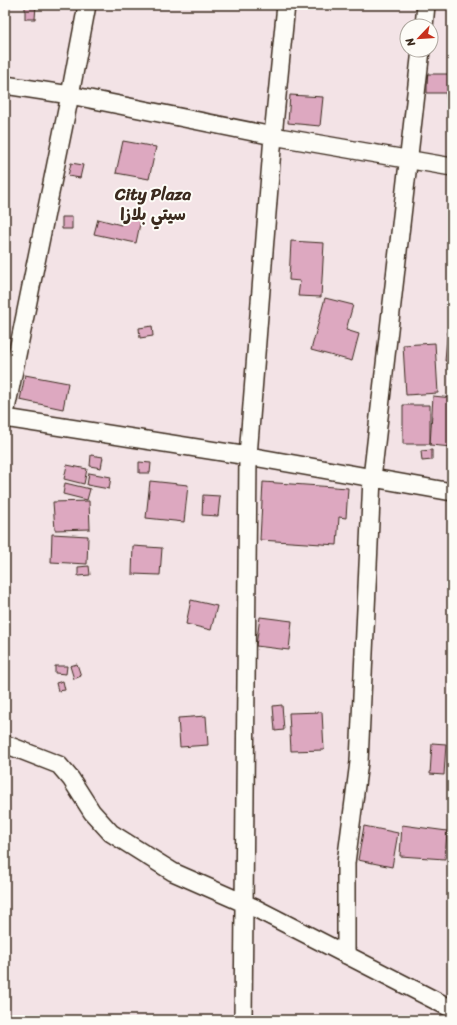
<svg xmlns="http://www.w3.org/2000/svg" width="457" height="1025" font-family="Sriracha,'Playpen Sans Arabic',sans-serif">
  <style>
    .building { fill: #dda8c0; stroke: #3b2a1e }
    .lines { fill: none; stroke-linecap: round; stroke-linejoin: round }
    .minor-casing { stroke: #3b2a1e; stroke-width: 20 }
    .minor { stroke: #fdfcf7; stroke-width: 17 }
    .labels { text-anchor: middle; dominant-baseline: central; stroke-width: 4; stroke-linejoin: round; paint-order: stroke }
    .district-label { font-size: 17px; font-weight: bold; fill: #3b2a1e; stroke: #fdfcf7 }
  </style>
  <rect width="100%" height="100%" fill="#f3e3e6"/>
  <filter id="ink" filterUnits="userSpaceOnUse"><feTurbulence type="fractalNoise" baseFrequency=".025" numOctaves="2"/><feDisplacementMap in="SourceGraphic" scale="8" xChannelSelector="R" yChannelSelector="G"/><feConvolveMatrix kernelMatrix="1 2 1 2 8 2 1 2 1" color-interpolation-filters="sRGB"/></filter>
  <g filter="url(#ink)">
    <!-- building -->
    <path class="building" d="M25 5H36L35 19H25Z
      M5 48H6L7 72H5Z
      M427 74H452V105H447L446 93H427Z
      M290 95 323 97 320 126 288 123Z
      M123 141 156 147 149 179 116 173Z
      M71 163 83 165 80 178 68 176Z
      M123 215 141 219 136 243 94 234 98 219 121 225Z
      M62 217H72V229H62Z
      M291 241 324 243 321 297 298 296 300 281 289 280Z
      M325 298 353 305 346 330 359 334 352 361 311 350Z
      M449 315H452V361H445Z
      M152 326 153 336 140 338 139 328Z
      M435 343 438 393 406 395 403 345Z
      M25 375 68 383 63 409 20 400Z
      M433 396 452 398V447L430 445Z
      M403 405H430V444H403Z
      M432 450V460L422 461 421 451Z
      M91 455 103 457 101 468 90 466Z
      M139 462 151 463 150 473H139Z
      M67 465 87 469 84 484 64 479Z
      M89 473 111 477 109 489 87 485Z
      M150 481 188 485 184 522 146 518Z
      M263 482 348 488 346 518 339 517 337 545 260 540Z
      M65 483 90 489 87 500 63 494Z
      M203 495 220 496 218 516 202 515Z
      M89 501 90 529 55 530 53 502Z
      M52 534 88 536 87 564 51 562Z
      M133 546 162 548 160 575 132 574Z
      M89 566 90 575 78 576V567Z
      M191 600 217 606 211 630 186 624Z
      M260 617 292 621 289 650 256 646Z
      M77 664 81 676 74 679 70 666Z
      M55 666H67L66 674 55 673Z
      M63 681 65 690 58 691 56 683Z
      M282 705 284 730 275 731 273 706Z
      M322 712 324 750 291 751 289 713Z
      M206 716 208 745 180 747 178 718Z
      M432 743 446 744 444 775 430 774Z
      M402 825 447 831 445 859 400 856Z
      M364 826 398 833 392 867 358 860Z"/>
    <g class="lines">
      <defs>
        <path id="minor" d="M424 26 426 5
          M5 85 70 95 273 136 452 167
          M5 414 70 95 87 5
          M5 418 248 456 452 492
          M5 744 59 765 71 779 92 812 111 833 173 872 255 908 452 1009
          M346 955V863L359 762 372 478 421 50
          M243 1020 248 456 273 136 286 5"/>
      </defs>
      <!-- minor casing -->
      <use href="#minor" class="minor-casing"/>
      <!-- minor -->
      <use href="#minor" class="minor"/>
    </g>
  </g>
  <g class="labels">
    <!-- district labels -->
    <g class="district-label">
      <text x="153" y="194">City Plaza<tspan x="153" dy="20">سيتي بلازا</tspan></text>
    </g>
  </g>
  <!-- margin -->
  <rect width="457" height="1025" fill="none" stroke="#fdfcf7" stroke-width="20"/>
  <rect x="10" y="10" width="437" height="1005" fill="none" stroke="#3b2a1e" stroke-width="1.5" filter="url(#ink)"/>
  <!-- north arrow -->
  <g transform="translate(419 38) rotate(245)"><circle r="19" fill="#fdfcf7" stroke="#afa8a0"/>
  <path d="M0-3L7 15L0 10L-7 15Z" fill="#c8321e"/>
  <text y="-6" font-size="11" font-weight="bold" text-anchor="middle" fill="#3b2a1e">N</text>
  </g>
</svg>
